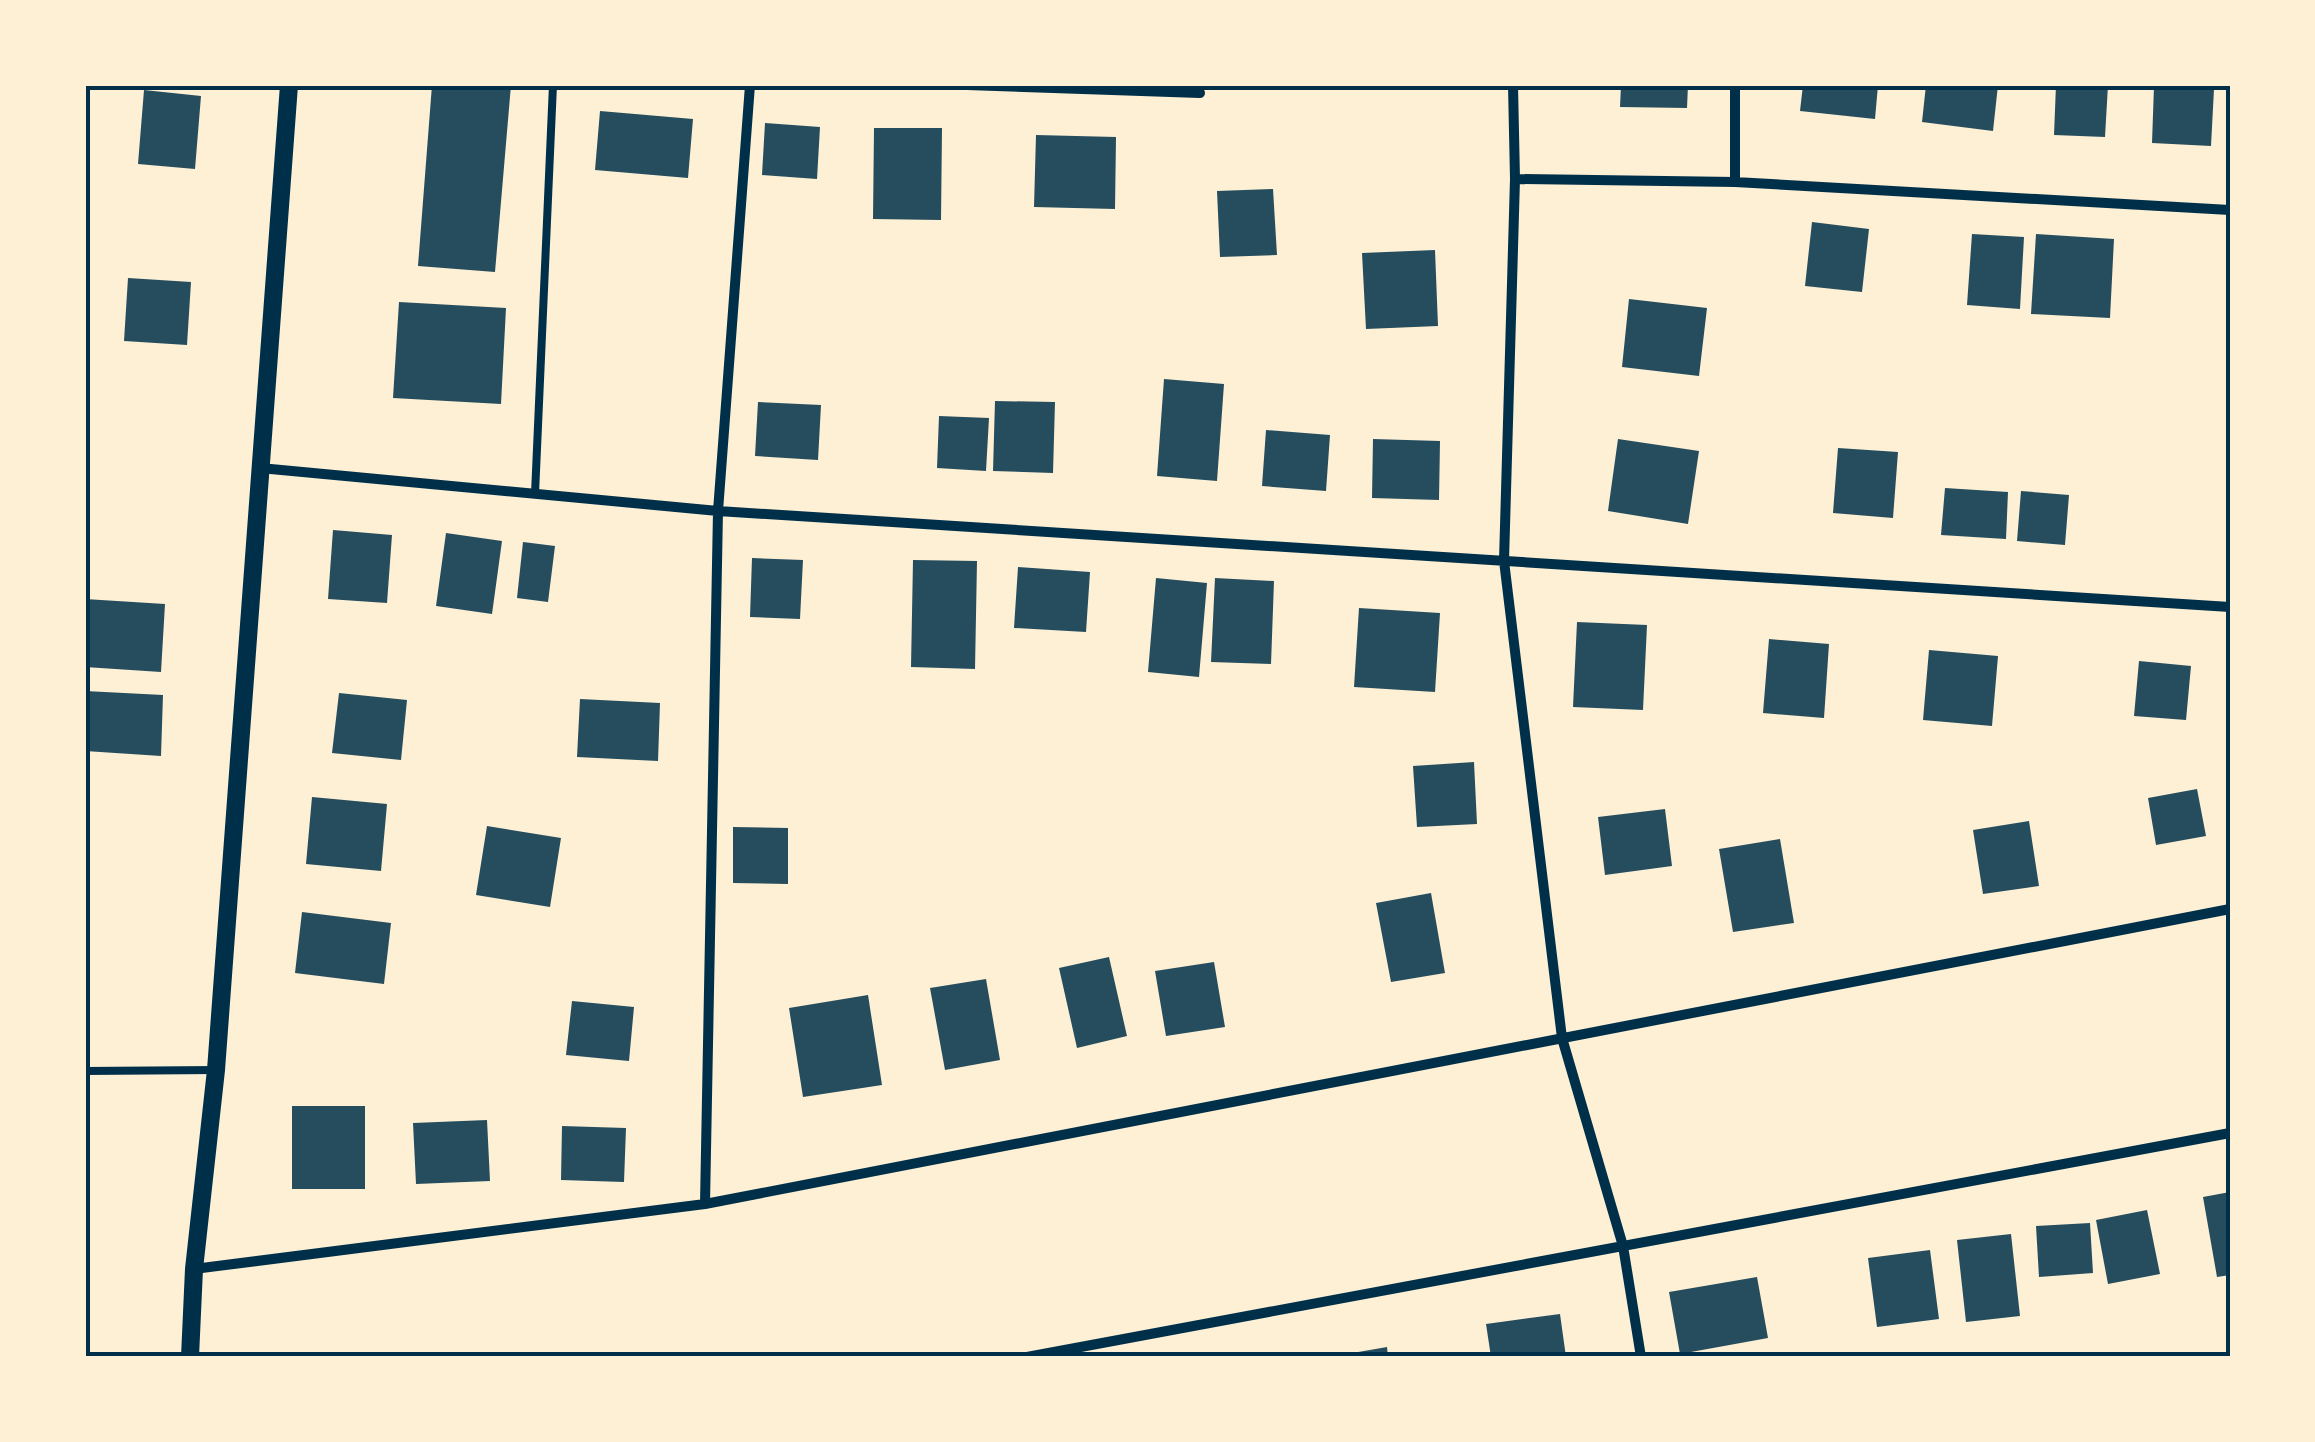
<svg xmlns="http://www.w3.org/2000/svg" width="2315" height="1442" font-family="Lato,sans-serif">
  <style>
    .building { fill: #264d5e }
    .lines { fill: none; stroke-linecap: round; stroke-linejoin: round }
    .service { stroke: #003049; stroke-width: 8 }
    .minor { stroke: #003049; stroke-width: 10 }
    .tertiary { stroke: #003049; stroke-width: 18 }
    .neatline { fill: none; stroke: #003049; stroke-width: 4 }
  </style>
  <rect width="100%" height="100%" fill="#fdf0d5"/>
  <!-- building -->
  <path class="building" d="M432 85H511L495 272 418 266Z
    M1621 85H1688L1687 108 1620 107Z
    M1803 85H1878L1875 119 1800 111Z
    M1926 85H1998L1993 131 1922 122Z
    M2056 85H2108L2105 137 2054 135Z
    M2154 86 2214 89 2211 146 2152 143Z
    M144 90 201 96 195 169 138 164Z
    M600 111 693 119 688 178 595 170Z
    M765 123 820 127 817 179 762 175Z
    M874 128H942L941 220 873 219Z
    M1036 135 1116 137 1115 209 1034 207Z
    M1273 189 1277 255 1220 257 1217 191Z
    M1812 222 1869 229 1862 292 1805 286Z
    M1972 234 2024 237 2020 309 1967 305Z
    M2036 234 2114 239 2110 318 2031 314Z
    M1435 250 1438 326 1366 329 1362 253Z
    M128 278 191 282 187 345 124 341Z
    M1629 299 1707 308 1699 376 1622 367Z
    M399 302 506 308 501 404 393 398Z
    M1164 379 1224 384 1217 481 1157 476Z
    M995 401 1055 402 1053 473 993 471Z
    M758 402 821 405 818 460 755 456Z
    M939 416 989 418 986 471 937 468Z
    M1266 430 1330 435 1326 491 1262 486Z
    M1373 439 1440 441 1439 500 1372 498Z
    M1618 439 1699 451 1688 524 1608 511Z
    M1838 448 1898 452 1893 518 1833 513Z
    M1945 488 2008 492 2006 539 1941 535Z
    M2021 491 2069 495 2065 545 2017 541Z
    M333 530 392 535 387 603 328 599Z
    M446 533 502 541 492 614 436 606Z
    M523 542 555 546 548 602 517 598Z
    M752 558 803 560 800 619 750 617Z
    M913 560 977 561 975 669 911 667Z
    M1018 567 1090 572 1086 632 1014 628Z
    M1156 578 1207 583 1199 677 1148 672Z
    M1215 578 1274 581 1271 664 1211 662Z
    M85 599 165 604 161 672 85 667Z
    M1359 608 1440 613 1435 692 1354 687Z
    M1577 622 1647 625 1643 710 1573 707Z
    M1769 639 1829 644 1824 718 1763 713Z
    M1929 650 1998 656 1992 726 1923 720Z
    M2139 661 2191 666 2186 720 2134 716Z
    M85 691 163 695 161 756 85 751Z
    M339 693 407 700 401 760 332 753Z
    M580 699 660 703 658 761 577 757Z
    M1474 762 1477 824 1417 827 1413 766Z
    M2197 789 2206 836 2156 845 2148 798Z
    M312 797 387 804 381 871 306 864Z
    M1665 809 1672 866 1605 875 1598 817Z
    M2029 821 2039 886 1983 894 1973 830Z
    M487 826 561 838 550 907 476 895Z
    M733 827 788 828V884L733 883Z
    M1780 839 1794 923 1733 932 1719 849Z
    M1431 893 1445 973 1391 982 1376 903Z
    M302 912 391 923 384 984 295 973Z
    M1109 957 1127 1036 1077 1048 1059 968Z
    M1214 962 1225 1027 1166 1036 1155 971Z
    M986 979 1000 1060 945 1070 930 988Z
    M868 995 882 1085 803 1097 789 1008Z
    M572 1001 634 1007 629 1061 566 1055Z
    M292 1106H365V1189H292Z
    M487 1120 490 1181 416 1184 413 1123Z
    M562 1126 626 1128 624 1182 561 1180Z
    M2230 1192V1275L2217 1277 2203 1197Z
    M2147 1210 2160 1274 2108 1284 2096 1220Z
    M2090 1223 2093 1273 2039 1277 2036 1226Z
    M2011 1234 2020 1316 1966 1322 1957 1240Z
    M1930 1250 1939 1319 1877 1327 1868 1258Z
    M1757 1277 1768 1338 1680 1354 1669 1292Z
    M1560 1314 1566 1357H1491L1486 1324Z
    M1387 1347 1388 1357H1341V1355Z"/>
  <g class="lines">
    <!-- service -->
    <path class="service" d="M535 494 553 85
      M85 1071 216 1070"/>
    <!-- minor -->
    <path class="minor" d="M967 85 1200 93
      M1513 85 1515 179 1504 561 1562 1038 1623 1246 1641 1357
      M1735 85V182
      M1515 179 1735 182 2230 210
      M260 468 718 511 2230 607
      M705 1204 718 511 750 85
      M194 1269 705 1204 2230 909
      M1027 1357 2230 1133"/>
    <!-- tertiary -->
    <path class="tertiary" d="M190 1357 194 1269 216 1070 289 85"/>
  </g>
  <!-- border -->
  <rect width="2315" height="1442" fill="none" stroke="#fdf0d5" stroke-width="175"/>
  <rect x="88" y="88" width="2140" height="1266" class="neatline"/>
</svg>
